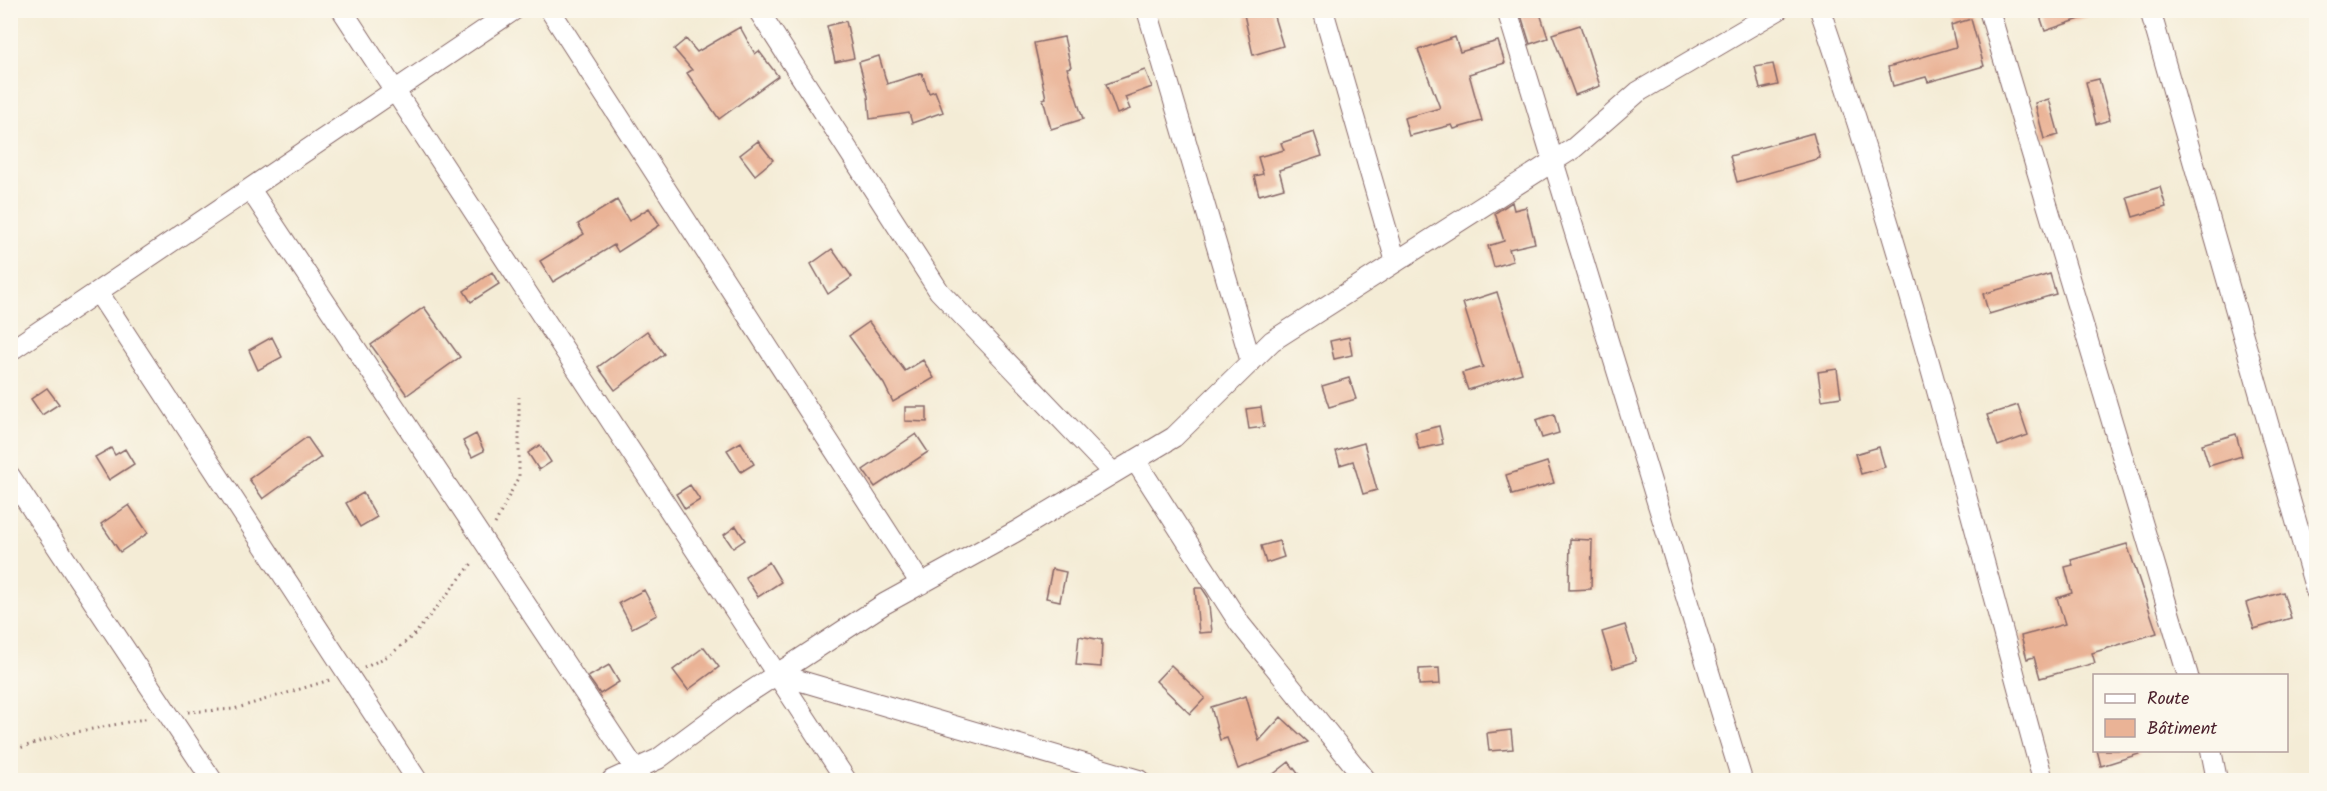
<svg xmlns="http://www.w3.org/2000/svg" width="2327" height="791" font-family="Kalam,sans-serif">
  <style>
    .building { fill: #eab396 }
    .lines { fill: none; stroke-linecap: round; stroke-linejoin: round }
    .street-casing { stroke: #866767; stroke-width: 22 }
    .path { stroke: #866767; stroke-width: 3; stroke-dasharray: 1.5 4.5; stroke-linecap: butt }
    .street { stroke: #fff; stroke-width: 20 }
  </style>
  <rect width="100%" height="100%" fill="#fbf7ec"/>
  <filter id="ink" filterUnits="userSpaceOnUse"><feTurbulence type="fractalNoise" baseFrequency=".0167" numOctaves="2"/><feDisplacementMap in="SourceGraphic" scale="12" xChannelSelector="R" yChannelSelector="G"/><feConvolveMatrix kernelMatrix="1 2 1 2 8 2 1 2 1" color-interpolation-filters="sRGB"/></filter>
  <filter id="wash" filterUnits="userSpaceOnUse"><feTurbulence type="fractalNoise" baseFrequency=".008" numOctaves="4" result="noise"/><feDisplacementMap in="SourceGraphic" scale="24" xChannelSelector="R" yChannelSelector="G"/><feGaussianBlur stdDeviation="1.35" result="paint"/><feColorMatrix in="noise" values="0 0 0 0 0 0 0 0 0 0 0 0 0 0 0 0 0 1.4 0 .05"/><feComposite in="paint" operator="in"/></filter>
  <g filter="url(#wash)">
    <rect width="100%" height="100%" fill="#f4ecd6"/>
    <g id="blocks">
      <!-- building -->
      <path class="building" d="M1243 10H1272L1283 46 1253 55Z
        M1527 10H1539L1548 38 1530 44 1520 12Z
        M2038 10H2096L2097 13 2045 31Z
        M1971 19 1984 66 1928 82 1926 77 1893 86 1888 67 1956 47 1951 25Z
        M846 21 854 58 835 62 827 26Z
        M1580 25 1600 86 1575 95 1552 34Z
        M740 27 755 54 759 51 778 76 719 119 687 73 692 70 674 49 686 39 697 52Z
        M1064 37 1071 67 1067 68 1083 119 1051 129 1043 99 1046 98 1034 43Z
        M1455 37 1460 52 1498 41 1505 63 1469 74 1482 121 1454 129 1452 125 1409 136 1404 118 1440 108 1418 50Z
        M879 56 887 84 922 73 929 93 935 91 943 112 912 123 909 113 870 119 868 96 859 62Z
        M1773 64 1778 85 1760 89 1755 67Z
        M1145 70 1152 87 1125 97 1130 109 1117 114 1106 84Z
        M2099 79 2110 120 2096 124 2086 82Z
        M2049 99 2059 135 2044 139 2035 103Z
        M1314 132 1322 156 1279 170 1284 188 1259 195 1254 176 1263 174 1258 157 1284 150 1281 143Z
        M1813 133 1820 158 1737 182 1730 156Z
        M758 141 773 160 755 175 740 155Z
        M2160 187 2166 207 2133 217 2127 197Z
        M617 200 629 221 649 208 660 225 618 252 614 245 553 282 540 261 584 234 578 224Z
        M1512 202 1514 210 1526 207 1535 243 1509 249 1513 261 1494 267 1488 246 1504 241 1495 213Z
        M832 249 852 277 828 294 811 264Z
        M492 272 499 284 471 302 464 291Z
        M2050 274 2056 294 1989 314 1983 294Z
        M1497 292 1522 373 1468 390 1462 373 1483 367 1463 303Z
        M424 307 460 357 407 395 371 345Z
        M869 322 905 371 923 360 934 378 893 402 884 384 849 336Z
        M647 331 664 354 615 390 598 367Z
        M272 337 282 357 258 370 249 350Z
        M1349 337 1352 355 1334 359 1330 341Z
        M1837 369 1841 397 1822 400 1818 372Z
        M1349 378 1356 399 1329 407 1322 386Z
        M47 388 59 404 42 415 31 399Z
        M2018 405 2028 435 1998 446 1987 415Z
        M905 407H927V422L905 421Z
        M1261 407 1264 427 1249 429 1246 409Z
        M1554 414 1559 433 1542 438 1536 420Z
        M1439 426 1443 444 1419 449 1415 432Z
        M476 434 484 451 472 457 463 441Z
        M916 434 928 452 875 487 863 470Z
        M2236 434 2242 456 2209 466 2202 444Z
        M307 437 321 457 263 499 249 479Z
        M741 442 754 464 741 472 727 450Z
        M1364 443 1377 490 1363 494 1353 461 1340 465 1336 451Z
        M540 445 551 462 539 470 528 453Z
        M1879 447 1885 467 1861 474 1855 454Z
        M111 448 115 455 125 449 134 464 109 480 95 457Z
        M1547 462 1554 483 1512 495 1506 475Z
        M690 485 700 500 685 509 676 494Z
        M363 493 377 517 360 527 346 503Z
        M129 505 148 533 120 552 101 524Z
        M736 526 745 540 733 548 724 535Z
        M1570 539 1592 540 1591 589 1569 590Z
        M1279 541 1284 557 1266 563 1261 546Z
        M2127 544 2157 633 2092 653 2095 663 2040 678 2034 657 2027 659 2021 636 2065 624 2057 598 2072 593 2065 567 2073 565 2071 560Z
        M769 562 781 582 758 597 745 577Z
        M1052 569 1066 572 1060 601 1046 598Z
        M1195 588H1202L1208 597 1212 632 1199 633Z
        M644 590 657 615 632 628 619 603Z
        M2283 592 2291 618 2254 629 2246 603Z
        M1625 625 1636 661 1613 668 1602 632Z
        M1079 636 1102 640 1101 667 1076 665Z
        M704 647 719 667 688 690 673 670Z
        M609 665 619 682 600 694 588 677Z
        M1171 665 1205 698 1190 714 1156 681Z
        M1439 668 1440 684 1419 685V669Z
        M1246 696 1259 741 1281 717 1308 742 1238 769 1227 738 1220 740 1211 707Z
        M1511 730 1513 749 1489 751 1487 733Z
        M2097 750H2139V754L2101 766Z
        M1289 762 1303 780H1266Z"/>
    </g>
  </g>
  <g filter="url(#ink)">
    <use href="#blocks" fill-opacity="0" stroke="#866767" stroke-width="1.5"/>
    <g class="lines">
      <defs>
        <path id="street" d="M342 10 846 780
          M550 10 921 584
          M758 10 939 291 1113 473
          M1147 10 1251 362
          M1323 10 1396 262
          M1507 10 1742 780
          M1820 10C1907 263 1973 523 2043 780
          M1989 10 2188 676
          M2150 10 2316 591
          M250 189 641 778
          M98 292 417 780
          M10 351 514 10
          M1135 460 1240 624 1366 780
          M10 476 212 780
          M777 674 1139 780
          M2211 750 2217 780
          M612 780 658 759 739 699 884 604 1015 532 1174 437 1272 341 1574 148 1638 92 1778 10"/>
      </defs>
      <!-- street casing -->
      <use href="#street" class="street-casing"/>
      <!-- path -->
      <path class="path" d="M495 524 519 476V397
        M364 668 390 655 415 634 474 561
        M188 712 234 709 330 680
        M10 751 61 735 149 718"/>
      <!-- street -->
      <use href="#street" class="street"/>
    </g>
  </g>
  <!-- margin -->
  <rect width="2327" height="791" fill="none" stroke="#fbf7ec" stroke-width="36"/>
  <!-- legend -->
  <rect x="2093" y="674" width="195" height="78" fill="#fbf7ec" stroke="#b4a19f" stroke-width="1.5"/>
  <rect x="2105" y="694" width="30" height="9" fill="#ffffff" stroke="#b4a19f" stroke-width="1.5"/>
  <text x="2147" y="704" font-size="18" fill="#4a1f2b">Route</text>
  <rect x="2105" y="719" width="30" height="18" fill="#eab396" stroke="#b4a19f" stroke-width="1.5"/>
  <text x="2147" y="734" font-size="18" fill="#4a1f2b">Bâtiment</text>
</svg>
